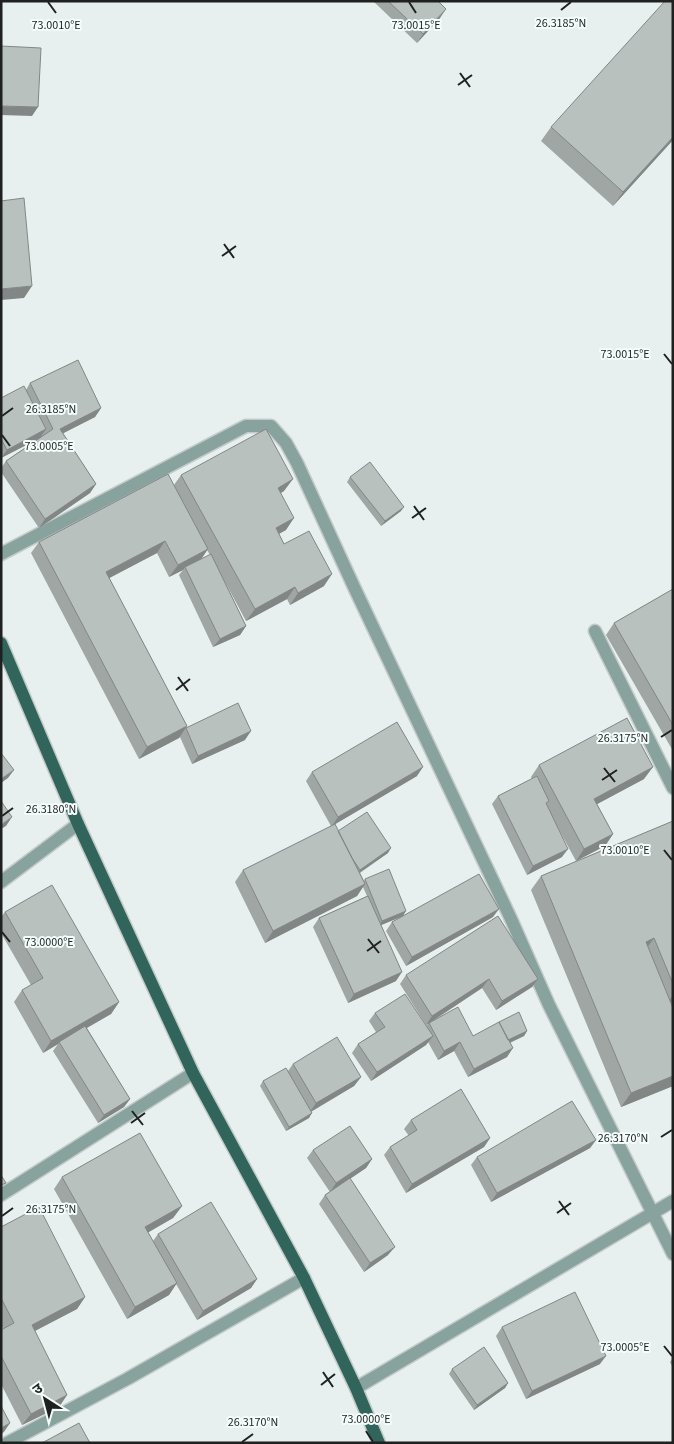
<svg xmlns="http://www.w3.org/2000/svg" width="674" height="1444" font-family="'Source Sans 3','Noto Sans Devanagari',sans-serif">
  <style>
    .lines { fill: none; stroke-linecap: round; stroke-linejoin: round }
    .minor-casing { stroke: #c3cbc9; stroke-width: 15 }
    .major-casing { stroke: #c3cbc9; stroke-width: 15 }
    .minor { stroke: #88a39e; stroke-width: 12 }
    .major { stroke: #31655c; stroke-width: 12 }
    .wall { fill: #9fa6a4; fill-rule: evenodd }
    .shaded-wall { fill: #828786 }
    .building { fill: #b9c1bf; stroke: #828786 }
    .ticks { fill: none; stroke: #1e2120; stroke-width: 2 }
    .ticks-label { font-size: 12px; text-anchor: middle; fill: #1e2120; stroke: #f4fdfb; stroke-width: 4; stroke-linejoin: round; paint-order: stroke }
  </style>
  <rect width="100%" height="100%" fill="#e7f0ee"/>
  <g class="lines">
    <defs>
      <path id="minor" d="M1 554 246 426H271L286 443 297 463 354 587 511 919 549 1005 673 1254
        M595 631 673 788
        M1 882 78 824
        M1 1195 193 1073
        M356 1388 673 1201
        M7 1443 127 1379 304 1278"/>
      <path id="major" d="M1 643 78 824 193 1073 304 1278 356 1388 379 1443"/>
    </defs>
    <!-- minor casing -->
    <use href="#minor" class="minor-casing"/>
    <!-- major casing -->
    <use href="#major" class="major-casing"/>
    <!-- minor -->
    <use href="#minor" class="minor"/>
    <!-- major -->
    <use href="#major" class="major"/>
  </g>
  <!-- wall -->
  <path class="wall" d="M373 1H438L440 18 417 43Z
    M551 127 673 140 613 206 541 141Z
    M30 383 101 408 95 417 63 433 96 484 90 493 39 528 1 472V468L6 461 38 439 1 458V398L26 390Z
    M181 475 284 491 281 493 286 530 279 534 284 544 324 586 290 605 287 599 246 621 225 582 246 626 240 635 213 647 179 575 183 570 169 577 157 553 109 578 187 726 186 728 245 740 192 764 180 737 179 738 139 759 31 553 39 542 174 485ZM207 550 210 555 201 559Z
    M350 477 401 511 381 526 347 482Z
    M673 589V751L606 635 614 623Z
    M539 765 644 779 597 804 613 834 605 846 576 861 558 828 562 857 527 875 492 804 498 796 532 779 531 777Z
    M312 772 417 776 335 824 338 831 388 853 360 873 364 881 365 879 403 916 493 917 406 966 386 931 392 922 403 916 381 925 396 981 348 1003 313 927 319 918 367 896 363 887 357 896 265 943 235 882 243 870 331 826 306 781Z
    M673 821V1002L671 1003 673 1008V1086L621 1107 531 890 541 876Z
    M5 912 119 1002 111 1014 87 1028 130 1099 124 1107 98 1123 53 1051 58 1044 43 1053 14 1002 22 990 31 985 1 933V917Z
    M406 975 538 979 532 987 496 1010 482 988 433 1021 473 1036 527 1031 524 1036 510 1043 507 1057 468 1077 454 1051 438 1060 428 1042 426 1045 371 1081 352 1053 358 1044 376 1032 369 1021 375 1013 426 1026 428 1024 426 1025 400 984Z
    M293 1064 361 1077 354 1086 311 1112 309 1118 286 1131 260 1086 263 1081 288 1071Z
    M411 1120 490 1138 484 1147 406 1193 384 1155 390 1147 409 1136 404 1129Z
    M596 1140 590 1148 491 1202 471 1165 477 1157Z
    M313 1150 372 1159 366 1168 350 1179 388 1255 364 1272 319 1204 325 1195 330 1192 307 1158Z
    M62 1177 182 1206 173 1218 148 1232 153 1241 158 1234 257 1279 251 1288 197 1320 176 1284 169 1295 127 1319 54 1189Z
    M1 1227 85 1297 77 1309 35 1331 67 1395 59 1407 22 1425 1 1384V1330L3 1329 1 1326Z
    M502 1327 600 1364 526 1399 496 1336Z
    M673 1358V1368L670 1362Z
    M452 1369 508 1383 505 1388 474 1410 449 1374Z"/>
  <!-- shaded-wall -->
  <path class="shaded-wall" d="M446 9 440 18 417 43 423 34Z
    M1 106 38 107 32 116 1 115Z
    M673 137V140L613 206 623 192Z
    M32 286 24 298 1 300V289Z
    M101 408 95 417 54 438 60 429Z
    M46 429 40 438 1 458 7 450Z
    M293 479 284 491 270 499 278 488Z
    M96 484 90 493 39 528 45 519Z
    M404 507 401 511 381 526 385 521Z
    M294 518 286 530 267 540 276 528Z
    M165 541 157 553 98 584 106 572Z
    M208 549 200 561 185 567 183 570 169 577 178 565Z
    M332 574 324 586 290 605 298 593Z
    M295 587 287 599 246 621 255 609Z
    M246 626 240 635 213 647 220 639Z
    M187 726 179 738 139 759 147 747Z
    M251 731 245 740 192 764 198 756Z
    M423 767 417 776 332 826 338 817Z
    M653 767 644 779 586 810 594 799Z
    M14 770 8 778 1 783V779Z
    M12 817 6 826 1 829V825Z
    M613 834 605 846 576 861 584 849Z
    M391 848 388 853 357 874 360 870Z
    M568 849 562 857 527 875 533 866Z
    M365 884 357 896 265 943 273 931Z
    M499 909 493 917 406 966 412 957Z
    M406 911 403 916 379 926 382 921Z
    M654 938 644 952 646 942Z
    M402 972 396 981 348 1003 354 994Z
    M489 979 482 988 426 1025 432 1016Z
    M538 979 532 987 496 1010 502 1001Z
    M673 995V1002L666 1005Z
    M119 1002 111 1014 60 1043 59 1042 58 1044 43 1053 51 1041Z
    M527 1031 524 1036 504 1045 507 1040Z
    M433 1036 426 1045 371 1081 377 1072Z
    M460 1042 454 1051 438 1060 444 1051Z
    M513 1048 507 1057 468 1077 474 1069Z
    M673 1076V1086L621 1107 631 1093Z
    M361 1077 354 1086 310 1112 316 1103Z
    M130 1099 124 1107 98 1123 104 1115Z
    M312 1113 309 1118 286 1131 289 1127Z
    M490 1138 484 1147 406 1193 412 1184Z
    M596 1140 590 1148 491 1202 497 1193Z
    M372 1159 366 1168 330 1192 336 1183Z
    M182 1206 173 1218 137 1239 145 1227Z
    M395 1247 388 1255 364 1272 370 1263Z
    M257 1279 251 1288 197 1320 203 1311Z
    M177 1283 169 1295 127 1319 135 1307Z
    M85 1297 77 1309 23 1337 32 1325Z
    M606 1356 600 1364 526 1399 532 1391Z
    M508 1383 505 1388 474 1410 477 1405Z
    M67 1395 59 1407 22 1425 31 1414Z
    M10 1423 4 1432 1 1434V1428Z"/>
  <!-- building -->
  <path class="building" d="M388 1H438L446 9 423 34Z
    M665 1H673V137L623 192 551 127Z
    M1 46 41 48 38 107 1 106Z
    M24 198 32 286 1 289V201Z
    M78 360 101 408 60 429 96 484 45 519 6 461 53 429 30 383Z
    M24 386 46 429 7 450 1 439V398Z
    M266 429 293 479 278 488 294 518 276 528 284 544 309 531 332 574 298 593 295 587 255 609 181 475Z
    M370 462 404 507 385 521 350 477Z
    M168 474 208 549 178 565 165 541 106 572 187 726 147 747 39 542Z
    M211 554 246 626 220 639 185 567Z
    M673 589V725L614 623Z
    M238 703 251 731 198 756 186 728Z
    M627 718 653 767 594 799 613 834 584 849 539 765Z
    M397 722 423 767 338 817 312 772Z
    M1 753 14 770 1 779Z
    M537 776 549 801 546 803 568 849 533 866 498 796Z
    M1 801 12 817 1 825Z
    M367 812 391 848 360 870 352 858 338 831Z
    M673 821V984L654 938 646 942 673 1008V1076L631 1093 541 876Z
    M335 824 365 884 273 931 243 870Z
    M389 869 406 911 382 921 365 879Z
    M479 874 499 909 412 957 392 922Z
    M52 885 119 1002 51 1041 22 990 43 978 5 912Z
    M368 896 402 972 354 994 319 918Z
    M498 916 538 979 502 1001 489 979 432 1016 406 975Z
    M405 994 433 1036 377 1072 358 1044 385 1027 375 1013Z
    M458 1007 473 1036 499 1022 513 1048 474 1069 460 1042 444 1051 429 1023Z
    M519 1012 527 1031 508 1040 499 1022Z
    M85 1026 130 1099 104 1115 59 1042Z
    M337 1037 361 1077 316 1103 293 1064Z
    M286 1068 312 1113 289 1127 263 1081Z
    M461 1089 490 1138 412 1184 390 1147 417 1130 411 1120Z
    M572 1101 596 1140 497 1193 477 1157Z
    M350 1126 372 1159 336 1183 313 1150Z
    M140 1133 182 1206 145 1227 177 1283 135 1307 62 1177Z
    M1 1175 6 1183 1 1185Z
    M350 1178 395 1247 370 1263 325 1195Z
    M211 1202 257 1279 203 1311 158 1234Z
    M39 1207 85 1297 32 1325 67 1395 31 1414 1 1356V1330L14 1323 1 1298V1227Z
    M575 1292 606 1356 532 1391 502 1327Z
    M484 1347 508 1383 477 1405 452 1369Z
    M1 1406 10 1423 1 1428Z
    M79 1423 90 1443H42Z"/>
  <!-- ticks -->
  <path class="ticks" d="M48 2 56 13M409 2 416 13M561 10 571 2M460 73 470 87M458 85 472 75M224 244 234 258M222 256 236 246M664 354 672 364M2 416 13 408M2 435 10 446M414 506 424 520M412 518 426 508M178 677 188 691M176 690 190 679M661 737 672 730M604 768 615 782M602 780 617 770M2 816 13 808M664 850 672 860M2 932 10 942M368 939 379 953M367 951 381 941M132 1111 143 1125M131 1123 145 1113M661 1137 672 1130M559 1201 569 1215M557 1213 571 1203M2 1216 13 1208M664 1346 672 1356M323 1372 333 1387M321 1385 335 1374M366 1431 373 1442M242 1442 253 1434"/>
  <g class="ticks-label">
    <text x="561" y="27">26.3185°N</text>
    <text x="56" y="29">73.0010°E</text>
    <text x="416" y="29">73.0015°E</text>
    <text x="625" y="358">73.0015°E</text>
    <text x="51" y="413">26.3185°N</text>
    <text x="49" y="450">73.0005°E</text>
    <text x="623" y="742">26.3175°N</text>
    <text x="51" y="813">26.3180°N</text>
    <text x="625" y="854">73.0010°E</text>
    <text x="49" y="946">73.0000°E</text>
    <text x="623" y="1142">26.3170°N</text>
    <text x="51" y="1213">26.3175°N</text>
    <text x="625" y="1351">73.0005°E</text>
    <text x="366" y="1423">73.0000°E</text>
    <text x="253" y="1426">26.3170°N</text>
  </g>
  <!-- border -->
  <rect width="674" height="1444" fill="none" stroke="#1e2120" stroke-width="5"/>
  <!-- north arrow -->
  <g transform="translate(45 1399) rotate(324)" stroke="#f4fdfb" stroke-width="4" paint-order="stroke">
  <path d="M0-4L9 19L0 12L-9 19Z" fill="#1e2120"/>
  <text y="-8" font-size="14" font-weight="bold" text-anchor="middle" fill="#1e2120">उ</text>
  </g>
</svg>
